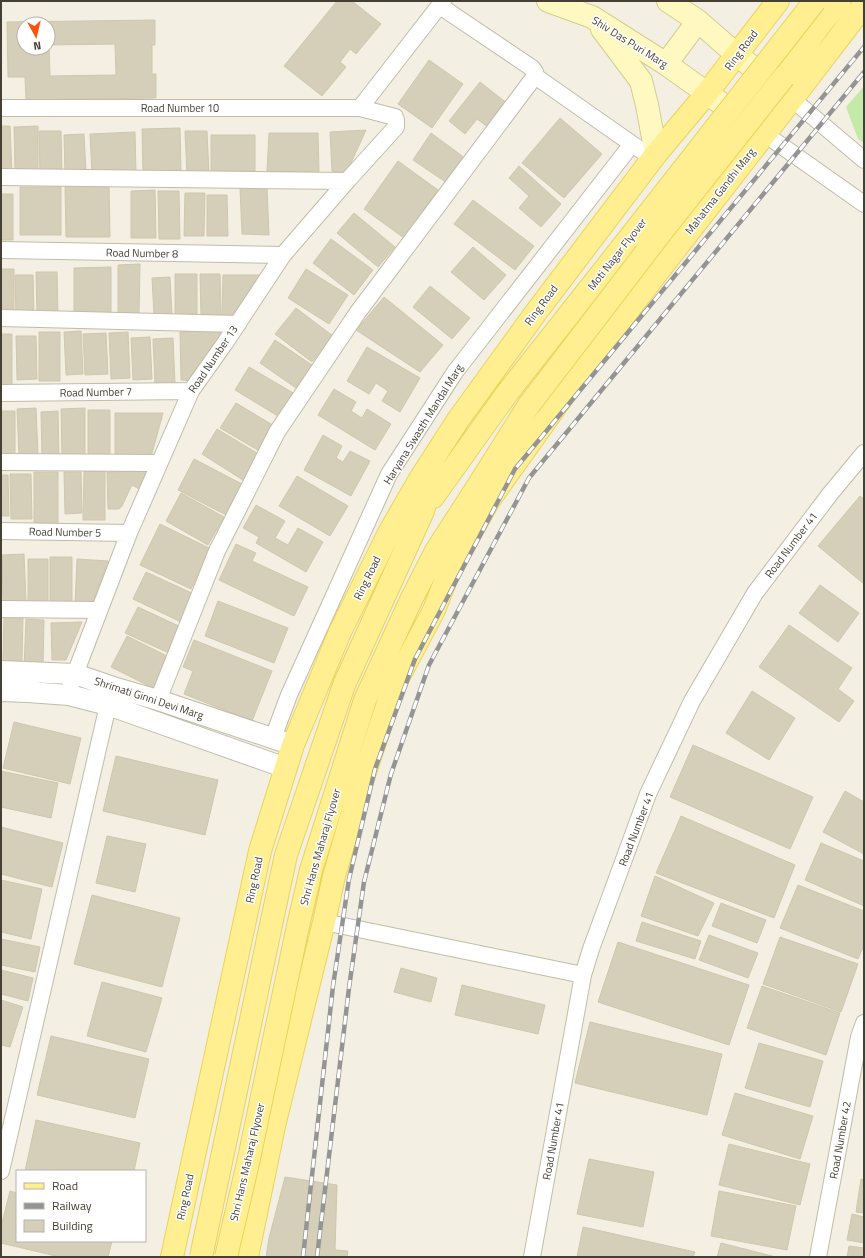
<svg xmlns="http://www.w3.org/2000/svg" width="865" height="1258" font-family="'Titillium Web',sans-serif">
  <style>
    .green { fill: #c3eaa9 }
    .building { fill: #d5ceb8; stroke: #d0c7ab; fill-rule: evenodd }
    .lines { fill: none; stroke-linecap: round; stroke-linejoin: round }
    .minor-casing { stroke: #c1bca8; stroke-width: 18 }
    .tertiary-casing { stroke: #c1bca8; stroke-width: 22 }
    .secondary-casing { stroke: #d5cd8f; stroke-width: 24 }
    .primary-casing { stroke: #ead359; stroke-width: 24 }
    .minor { stroke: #fff; stroke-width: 16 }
    .tertiary { stroke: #fff; stroke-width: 20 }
    .secondary { stroke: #fff9c1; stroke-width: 22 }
    .primary { stroke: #ffef90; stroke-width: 22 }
    .rail-casing { stroke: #949494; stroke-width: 4.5 }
    .rail { stroke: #fff; stroke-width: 3; stroke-dasharray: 9; stroke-linecap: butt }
    .primary-bridge-casing { stroke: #ead359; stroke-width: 24; stroke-linecap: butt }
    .primary-bridge { stroke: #ffef90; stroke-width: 22 }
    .labels { text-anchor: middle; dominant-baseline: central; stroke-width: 3; stroke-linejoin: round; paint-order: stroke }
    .street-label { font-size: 11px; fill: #454033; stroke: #fff }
  </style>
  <rect width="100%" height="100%" fill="#f3f0e3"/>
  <!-- green -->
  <path class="green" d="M864 86V143L858 139 846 107Z"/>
  <!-- building -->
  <path class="building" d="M337 1H352L381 24 356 54 350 49 340 62 346 67 322 96 284 66Z
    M155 20V45H152V74H156V98L26 100 25 77H8L7 22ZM24 24H48V48H24ZM115 44 116 75 50 76 49 45Z
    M429 60 463 84 432 128 398 104Z
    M480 82 508 104 488 127 477 119 465 134 449 121Z
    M560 118 602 154 564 198 522 163Z
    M1 126H10L12 173H1Z
    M38 126V173H15L14 127Z
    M180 128 181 174 143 175 142 129Z
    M366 130 346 174 332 171 330 132Z
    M39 131H61L62 174 40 175Z
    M185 131H207L209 174 187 175Z
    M135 132 136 172 92 174 90 134Z
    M269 133H318L319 173 267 171Z
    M431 133 465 158 447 183 413 160Z
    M84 134 86 173H65L64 135Z
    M211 135H255V178H211Z
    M398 161 438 190 404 238 364 209Z
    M519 166 561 204 541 227 519 208 529 196 509 178Z
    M109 184 110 237H66L65 185Z
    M20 187H61V235H20Z
    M267 187 269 235 242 234 240 188Z
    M155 190 156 238H131V191Z
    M158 191H179L180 239H159Z
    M185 193H205L204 236H184Z
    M1 194H13V240H1Z
    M207 195H227L228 236H207Z
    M473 200 534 246 515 270 454 224Z
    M354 213 395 247 378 267 337 233Z
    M331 239 373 270 354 295 313 263Z
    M473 247 506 275 484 300 451 272Z
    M140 264 139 314H118V265Z
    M111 267V316L74 315V268Z
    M1 269H14V316H1Z
    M306 269 348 295 329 324 288 298Z
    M36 272H57L58 315H37Z
    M175 274H197V314L175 315Z
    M200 274H220L221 316 201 317Z
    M15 275H33L34 316 16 317Z
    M223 275H260L236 316 222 317Z
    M170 277 172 315H154L152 278Z
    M430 286 470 318 452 339 413 307Z
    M384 297 443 345 420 372 356 330Z
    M296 308 333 336 312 362 275 334Z
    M230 329 195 381 181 380 180 332Z
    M81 331 83 374 66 375 64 332Z
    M39 332H60V381H39Z
    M128 332 130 378 111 379 109 333Z
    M106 333 108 374 85 375 83 334Z
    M1 334H12V385H1Z
    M16 336H36L37 379 17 380Z
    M150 337 152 379 133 380 131 338Z
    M173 338 175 383 155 384 153 339Z
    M275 340 312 365 296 388 260 363Z
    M367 347 420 378 400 412 382 401 388 391 376 383 369 394 347 381Z
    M249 367 295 394 281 418 235 390Z
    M334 389 356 402 351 411 362 418 367 409 391 424 375 450 318 415Z
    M236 403 276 427 261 452 220 428Z
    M36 408 38 455 19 456 17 409Z
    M85 408V457H62L61 409Z
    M88 410H110V455H88Z
    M1 411H15V457H1Z
    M58 411 59 456 42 457 41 412Z
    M115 413H163L151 457H115Z
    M217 429 262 456 246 482 202 454Z
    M323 435 342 446 336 458 343 462 350 451 370 461 351 496 304 470Z
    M194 459 242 484 226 515 178 490Z
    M84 471H105V520H83Z
    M148 471 139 489 132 485 122 506 119 509H108L107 472Z
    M34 472H58V524H34Z
    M64 472H81L82 513 65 514Z
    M10 474H31L32 519H11Z
    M1 475H8L9 516H1Z
    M297 476 348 506 330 536 279 506Z
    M181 493 224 517 208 545 166 521Z
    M860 496 864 499V584L818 546Z
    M256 505 285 521 275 538 288 545 298 528 323 542 306 572 256 543 259 537 243 528Z
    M160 524 211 549 191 589 140 565Z
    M236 544 256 553 252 561 308 587 294 616 219 580Z
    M24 554 26 601H3L2 555Z
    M50 557H72V605H50Z
    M28 559H48V605L28 606Z
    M77 559 108 561 92 605 75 604Z
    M146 572 194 594 181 622 133 599Z
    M820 585 859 613 838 642 799 613Z
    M218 601 288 628 274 663 205 636Z
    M138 607 183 628 171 654 125 633Z
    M4 616H23L22 662 3 661Z
    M26 619 44 620 43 667H24Z
    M82 622 66 660H52L51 623Z
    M789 625 852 668 838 689 854 701 839 722 759 667Z
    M127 636 171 658 155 689 111 667Z
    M194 640 272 671 252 721 184 694 193 671 183 667Z
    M752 691 795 718 769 760 726 733Z
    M14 722 81 738 70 784 3 768Z
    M693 745 813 797 790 849 670 797Z
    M116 756 218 780 205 835 103 811Z
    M1 771 58 783 51 818 1 807Z
    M845 791 864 802V854L823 832Z
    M681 816 795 865 774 918 656 873Z
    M1 827 63 843 52 887 1 874Z
    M107 836 146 844 135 892 96 883Z
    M821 843 864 861V906L805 880Z
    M655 876 714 903 698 936 641 916Z
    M1 880 42 889 31 939 1 932Z
    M798 885 864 911V945L858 959 780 928Z
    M92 895 180 918 162 987 74 964Z
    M721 903 766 920 757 943 712 926Z
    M642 922 701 941 695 959 636 941Z
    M709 935 758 953 748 978 699 960Z
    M780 937 858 964 841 1012 763 984Z
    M1 939 40 947 35 972 1 965Z
    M618 942 749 985 729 1045 598 1002Z
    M401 968 437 978 431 1002 394 992Z
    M1 970 33 978 28 1001 1 994Z
    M102 982 162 998 146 1052 87 1036Z
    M462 985 545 1005 538 1034 455 1015Z
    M762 986 840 1013 826 1055 747 1028Z
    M1 1000 23 1007 10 1047 1 1045Z
    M590 1022 722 1054 707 1115 575 1083Z
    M51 1036 149 1059 135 1118 37 1095Z
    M759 1043 823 1061 810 1107 745 1088Z
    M735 1093 813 1116 800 1159 722 1135Z
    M36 1120 140 1143 134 1171H25Z
    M729 1144 810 1164 800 1205 719 1185Z
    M589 1159 654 1172 643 1227 577 1214Z
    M285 1177 337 1185 335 1250 348 1251 347 1257H266L269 1238Z
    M861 1179 864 1180V1213L856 1212Z
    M10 1191 17 1193V1241H112L108 1257H60L1 1243V1227Z
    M719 1191 796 1206 787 1250 711 1236Z
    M852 1214 864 1217V1243L847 1240Z
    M583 1227 695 1252 693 1257H577Z
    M721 1243 776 1257H717Z
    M849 1246 864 1248V1257H847Z"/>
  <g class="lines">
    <defs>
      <path id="minor" d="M440 6 532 68 535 72V76L652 158
        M792 99 864 160
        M1 108H360L395 117 396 120V127L347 181 283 255 225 343 191 391 129 533 67 695
        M360 108 443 1
        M765 134 864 204
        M1 177 347 181
        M1 250 283 255
        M1 318 238 324
        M1 393 191 391
        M1 462 159 463
        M1 531 129 533
        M1 609 99 610
        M158 700 217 551 277 432 358 312 535 76
        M273 738 289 695 389 474 455 372 632 144
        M324 922 583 975
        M1 1171 108 705
        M532 1257 583 975 591 949 648 794 692 701 755 593 830 494 864 453
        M818 1257 859 1037 864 1023"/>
      <path id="tertiary" d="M1 671 75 674 113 687 158 700 293 745
        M1 691 28 692 69 695 108 705 286 768"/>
      <path id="secondary" d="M548 1 592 17 666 64 746 121
        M668 1 698 21 737 55 774 84
        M602 29 641 81 647 105 656 154
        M666 64 698 21"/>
      <path id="primary" d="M784 77 819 26 840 1
        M433 497 508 392 631 236
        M272 920 286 855 344 685 423 511 435 470
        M298 926 311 870 365 700 411 600 436 551 478 486 529 405
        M172 1257 260 851 293 745 340 632 390 531 420 479 458 420 537 311 656 154 707 93 778 1
        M247 1257 274 1126 324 922 334 876 360 787 388 703 398 678 434 610 450 569 489 500 576 378 646 287 792 99 864 5"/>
    </defs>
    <!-- minor casing -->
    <use href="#minor" class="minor-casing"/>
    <!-- tertiary casing -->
    <use href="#tertiary" class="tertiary-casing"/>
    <!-- secondary casing -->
    <use href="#secondary" class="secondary-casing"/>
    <!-- primary casing -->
    <use href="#primary" class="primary-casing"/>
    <!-- minor -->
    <use href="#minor" class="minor"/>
    <!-- tertiary -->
    <use href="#tertiary" class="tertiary"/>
    <!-- secondary -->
    <use href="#secondary" class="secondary"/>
    <!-- primary -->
    <use href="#primary" class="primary"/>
    <defs>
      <path id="rail" d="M303 1257 333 986 349 879 375 769 415 659 515 469 864 47
        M317 1257 349 988 364 882 391 774 429 665 529 478 864 72"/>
    </defs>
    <!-- rail casing -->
    <use href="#rail" class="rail-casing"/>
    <!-- rail -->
    <use href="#rail" class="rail"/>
    <defs>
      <path id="primary-bridge" d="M631 236 815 1
        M529 405 663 230 784 77
        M201 1257 272 920
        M226 1257 248 1163 298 926"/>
    </defs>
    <!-- primary-bridge casing -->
    <use href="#primary-bridge" class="primary-bridge-casing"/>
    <!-- primary-bridge -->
    <use href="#primary-bridge" class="primary-bridge"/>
  </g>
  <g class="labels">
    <!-- street labels -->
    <g class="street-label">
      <text transform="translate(630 42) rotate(32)">Shiv Das Puri Marg</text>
      <text transform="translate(741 50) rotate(-53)">Ring Road</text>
      <text x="180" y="108">Road Number 10</text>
      <text transform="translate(720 191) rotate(-52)">Mahatma Gandhi Marg</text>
      <text transform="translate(142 253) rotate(1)">Road Number 8</text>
      <text transform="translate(617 254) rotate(-52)">Moti Nagar Flyover</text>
      <text transform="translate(541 305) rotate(-53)">Ring Road</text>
      <text transform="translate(213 359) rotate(-56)">Road Number 13</text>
      <text transform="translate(96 392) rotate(-1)">Road Number 7</text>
      <text transform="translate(423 424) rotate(-58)">Haryana Swasth Mandal Marg</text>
      <text transform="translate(65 532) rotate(1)">Road Number 5</text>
      <text transform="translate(791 545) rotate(-53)">Road Number 41</text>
      <text transform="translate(367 578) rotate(-64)">Ring Road</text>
      <text transform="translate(149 698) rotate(18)">Shrimati Ginni Devi Marg</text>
      <text transform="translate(636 829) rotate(-69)">Road Number 41</text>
      <text transform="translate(320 847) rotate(-74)">Shri Hans Maharaj Flyover</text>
      <text transform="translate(254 880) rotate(-78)">Ring Road</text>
      <text transform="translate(840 1140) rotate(-80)">Road Number 42</text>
      <text transform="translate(553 1141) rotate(-80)">Road Number 41</text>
      <text transform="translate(247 1162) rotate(-77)">Shri Hans Maharaj Flyover</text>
      <text transform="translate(185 1197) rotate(-78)">Ring Road</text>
    </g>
  </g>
  <!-- border -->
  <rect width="865" height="1258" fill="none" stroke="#454033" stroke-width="4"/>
  <!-- legend -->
  <rect x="16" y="1170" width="130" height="72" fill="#ffffff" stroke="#b5b3ad"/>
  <rect x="24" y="1183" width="20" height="6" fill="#ffef90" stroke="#b5b3ad"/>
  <text x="52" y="1190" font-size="12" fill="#454033">Road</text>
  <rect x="24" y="1203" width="20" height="6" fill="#949494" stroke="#b5b3ad"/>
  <text x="52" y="1210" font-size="12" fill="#454033">Railway</text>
  <rect x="24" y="1220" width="20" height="12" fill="#d5ceb8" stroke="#b5b3ad"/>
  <text x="52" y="1230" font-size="12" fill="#454033">Building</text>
  <!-- north arrow -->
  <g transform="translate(36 36) rotate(172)"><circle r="19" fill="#ffffff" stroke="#b5b3ad"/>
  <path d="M0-3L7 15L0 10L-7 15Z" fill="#ff540e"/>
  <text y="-6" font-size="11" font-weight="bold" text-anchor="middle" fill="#454033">N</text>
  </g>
</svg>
